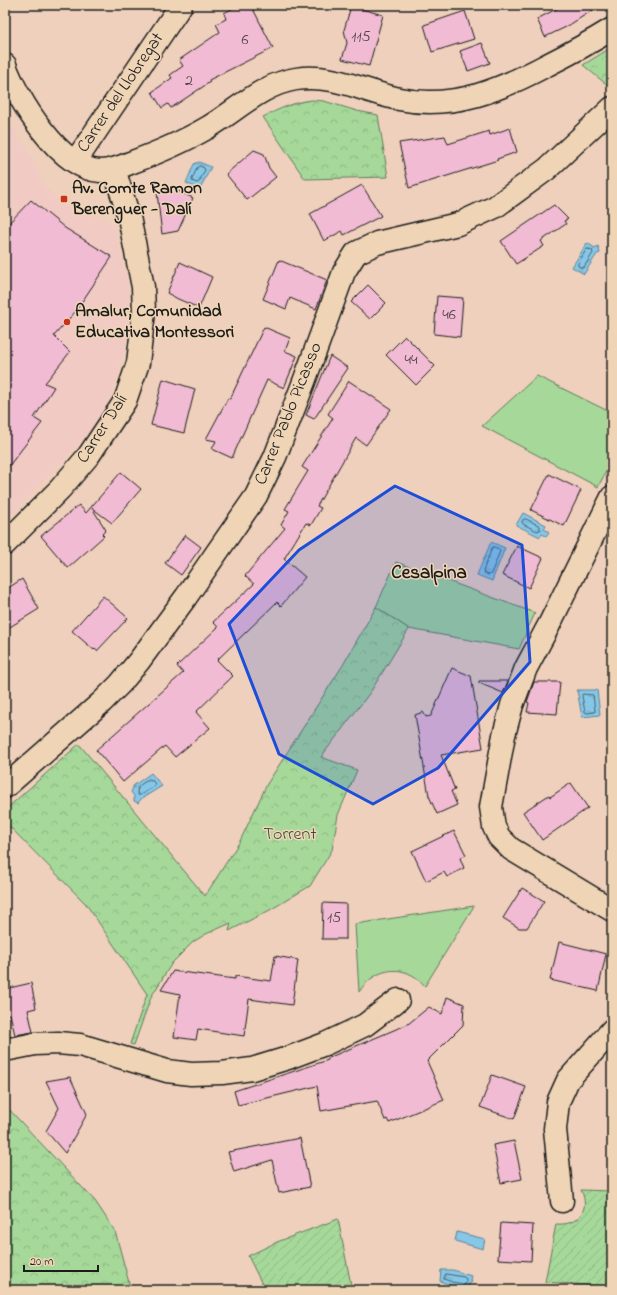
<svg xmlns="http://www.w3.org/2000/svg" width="617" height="1295" font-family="'Indie Flower',sans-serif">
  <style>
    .built { fill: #f0cac3 }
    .grass { fill: #a5d899; stroke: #607a5a }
    .forest { fill: url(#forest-crowns); stroke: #607a5a }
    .garden { fill: url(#garden-furrows); stroke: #607a5a }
    .water { fill: url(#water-ripples); stroke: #5c8396 }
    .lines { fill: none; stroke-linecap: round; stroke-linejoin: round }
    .shore { stroke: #46606d; stroke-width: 1 }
    .stream { stroke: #5c8396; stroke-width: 7 }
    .building { fill: #f1bbd3; stroke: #1c1c1c }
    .minor-casing { stroke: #1c1c1c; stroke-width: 25 }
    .minor { stroke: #efd5b6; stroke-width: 22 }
    .marked { fill: #1d4ed8; fill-opacity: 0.2; stroke: #1d4ed8; stroke-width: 3; stroke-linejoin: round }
    .poi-dot { fill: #c8321e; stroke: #efd5b6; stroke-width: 1.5 }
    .labels { text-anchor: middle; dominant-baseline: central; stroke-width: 3; stroke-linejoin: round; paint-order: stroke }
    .number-label { font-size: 16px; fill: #51444a }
    .street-label { font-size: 18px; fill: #1c1c1c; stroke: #efd5b6 }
    .poi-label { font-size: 18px; font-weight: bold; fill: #1c1c1c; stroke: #efd5b6; text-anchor: start }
    .park-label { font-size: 18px; fill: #3e4b3b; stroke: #efd5b6 }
    .neighbourhood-label { font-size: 19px; font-weight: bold; fill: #1c1c1c; stroke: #efd5b6 }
  </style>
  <defs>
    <pattern id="forest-crowns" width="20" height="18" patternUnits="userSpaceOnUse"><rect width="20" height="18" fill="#a5d899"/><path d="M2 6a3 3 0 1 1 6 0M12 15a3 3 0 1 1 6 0" fill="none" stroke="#8db983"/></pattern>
    <pattern id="garden-furrows" width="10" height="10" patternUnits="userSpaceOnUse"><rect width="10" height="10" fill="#a5d899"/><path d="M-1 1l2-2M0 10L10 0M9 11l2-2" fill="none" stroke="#8db983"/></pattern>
    <pattern id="water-ripples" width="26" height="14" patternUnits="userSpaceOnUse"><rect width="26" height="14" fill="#86c7e7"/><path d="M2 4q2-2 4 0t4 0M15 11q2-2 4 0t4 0" fill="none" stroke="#73aac6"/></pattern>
  </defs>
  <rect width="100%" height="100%" fill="#efd0bc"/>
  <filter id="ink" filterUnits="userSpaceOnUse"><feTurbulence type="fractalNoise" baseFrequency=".025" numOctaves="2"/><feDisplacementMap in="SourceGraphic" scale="8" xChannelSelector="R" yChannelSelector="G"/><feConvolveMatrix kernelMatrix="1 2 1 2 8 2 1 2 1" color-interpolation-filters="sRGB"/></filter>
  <g filter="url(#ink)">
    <!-- built -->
    <path class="built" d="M5 117 28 151 43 184 49 191 64 205 72 209 83 214 104 218 109 221 115 229 129 289 130 311 127 334 116 383 106 408 92 430 5 521Z"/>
    <!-- grass -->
    <path class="grass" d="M537 376 612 413V460L598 487 482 426Z
      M396 562 535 613 519 649 409 629 376 607Z
      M474 906 425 986C405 962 375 967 359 992L355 924Z"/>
    <!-- forest -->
    <path class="forest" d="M612 47V89L583 65Z
      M312 100 324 101 357 111 378 115 388 177 305 179 263 117C279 109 294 102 312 100Z
      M376 607 409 629 371 691 321 757 357 770 338 815 332 850 310 886 270 910 229 931 231 923 206 934 193 942 172 963 151 997 134 1045 130 1044 147 994 86 904 5 822V810L79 744 205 896 240 841 267 784 343 665Z
      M5 1105 95 1201 115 1231 131 1290H5Z"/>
    <!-- garden -->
    <path class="garden" d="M581 1190 612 1191V1287L545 1282 556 1224C578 1226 591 1210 581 1190Z
      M338 1219 352 1290H265L248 1256 277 1242Z"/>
    <!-- water -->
    <path class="water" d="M199 162 211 167 200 189 186 183 194 164Z
      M587 243 595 248 598 246 600 253 597 254 584 274 572 267Z
      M523 513 546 525 544 529 549 532 546 536 542 534 540 537 516 525Z
      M491 542 505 548 492 581 477 575Z
      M577 690H597L600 715 582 717Z
      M151 773 162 786 141 799 138 803 134 801V796L131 792 133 788V786Z
      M457 1232 485 1239 483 1249 455 1241Z
      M441 1270H453L471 1276 470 1280 472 1281 471 1283H469V1288L452 1286 440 1281Z"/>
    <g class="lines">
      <!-- shore -->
      <path class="shore" d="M200 166 204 168 205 170 199 182 197 183 192 181V179L197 168Z
        M587 249 592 250 593 253 584 267 582 268 578 266V264Z
        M524 519H526L540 526V530L537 531 523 524 522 522Z
        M494 547 499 549 500 551 491 574 488 575 484 573 483 571 492 548Z
        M583 694 593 695 595 710V712L587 713 585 712 582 696Z
        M149 779 152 780 155 784V786L140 795H138L137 792 138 787Z
        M446 1274 464 1277 466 1279V1282L464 1284 452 1282 444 1279Z"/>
      <!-- stream -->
      <path class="stream" d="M5 1126H6"/>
    </g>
    <!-- building -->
    <path class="building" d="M239 5H251L273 48 209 80 210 82 171 108 168 104 162 108 152 92 172 78 170 75 183 66 179 60 220 32 216 24 226 19 224 13Z
      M564 5H601L566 27 545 37 537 19Z
      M351 6 383 15 369 66 342 59 347 43 344 30Z
      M465 11 474 39 432 52 424 25Z
      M482 43 490 63 468 71 460 51Z
      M510 128 517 152 497 159 498 160 409 188 399 143 445 136 448 144 489 131 490 135Z
      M254 150 264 154 269 168 276 177 247 200 226 174Z
      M362 185 381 216 344 235 342 231 324 241 310 214Z
      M172 188 193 198 178 231 162 234 157 193Z
      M31 200 65 228 112 257 75 312 54 336 70 352 45 383 54 387 34 418 42 423 5 471V227Z
      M554 205 568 219 564 221 566 224 541 241 544 246 516 264 501 241Z
      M279 260 327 280 316 309 290 298 286 309 263 299Z
      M180 262 212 277 199 308 178 299 167 293Z
      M368 285 386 303 370 319 351 302Z
      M437 296 463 298 460 337 434 334Z
      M264 327 290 338 285 351 297 356 284 388 267 380 232 458 212 449 216 441 206 439 228 398 230 399Z
      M405 336 435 366 416 385 386 355Z
      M330 356 348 368 314 419 306 415Z
      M163 379 195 389 184 433 151 425Z
      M349 381 391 409 366 445 356 438 317 506 321 508 311 525 306 523 284 559 305 577 281 606 277 602 217 660 233 676 196 712 210 728 175 757 165 746 123 782 96 750 183 673 177 666 218 627 213 622 254 584 245 576 285 528 281 525 289 511 285 509 308 471 302 467 333 418 328 414Z
      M121 472 141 489 112 523 92 508 106 530 102 534 104 536 68 568 41 536 79 505 86 513Z
      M549 474 581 490 564 526 531 510Z
      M185 535 201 547 181 575 165 563Z
      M517 546 543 558 529 588 502 575Z
      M22 579 39 609 5 630V590Z
      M103 596 128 618 97 651 95 649 94 650 72 631Z
      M452 668 471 676 483 748 441 755 455 790 451 791 457 805 437 814 429 796 415 715 423 712 426 717 431 716Z
      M479 681H508L503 693 479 683Z
      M534 682H560L557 714 527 712 529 703 527 702Z
      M571 783 588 808 542 840 523 812 549 795 550 797Z
      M454 831 466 855 460 858 464 868 447 877 444 872 426 881 412 851Z
      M522 888 544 901 527 928H519L503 918Z
      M323 903 346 904V939H322Z
      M559 942 606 954 598 991 550 980Z
      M275 956 298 960 292 1005 249 999 244 1036 198 1029 196 1040 174 1037 180 994 161 990 173 971 235 979V976L271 981Z
      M31 983 36 1008 28 1010 33 1032 15 1035 10 1014 5 1015V989Z
      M447 997 464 1004 463 1025 427 1061 444 1100 389 1123 387 1119 385 1120 377 1101 321 1111 317 1086 238 1105 234 1091 328 1060V1058L408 1024 429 1007 442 1014Z
      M492 1075 526 1087 514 1119 480 1107Z
      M70 1077 87 1114 65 1153 46 1131 59 1108 46 1081Z
      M300 1138 310 1187 279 1193 272 1160 234 1172 228 1152Z
      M514 1141 522 1179 501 1183 493 1145Z
      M501 1223 533 1225 531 1261 498 1259Z"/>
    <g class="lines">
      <defs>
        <path id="minor" d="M5 65C17 99 60 169 100 171 110 171 121 167 130 163 157 153 183 142 207 128 236 111 262 84 296 79 332 73 365 92 399 99 454 110 500 90 547 65 569 54 591 42 612 29
          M75 162 181 5
          M612 497 549 625 526 668 512 705 504 735 491 807 494 827 499 837 511 849 612 910
          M5 544 60 489 89 455 125 401 138 363 144 312 143 287 129 217 114 169
          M5 787 102 702 120 684 139 661 186 597 256 496 275 457 305 379 344 272 356 253 377 243 458 224 495 207 547 169 612 108
          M5 1050 35 1044 58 1043 80 1045 167 1071 191 1074 222 1073 252 1069 288 1058 325 1044 365 1025 398 1000
          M562 1201 555 1129 558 1102 568 1080 612 1030"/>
      </defs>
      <!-- minor casing -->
      <use href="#minor" class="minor-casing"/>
      <!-- minor -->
      <use href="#minor" class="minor"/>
    </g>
  </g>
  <!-- marked area -->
  <path class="marked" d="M395 486 522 545 530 662 438 768 373 804 279 754 229 624 299 550Z"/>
  <!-- markers -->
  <g class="poi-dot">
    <rect x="60" y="195" width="8" height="8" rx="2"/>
    <circle cx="67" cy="322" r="4"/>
  </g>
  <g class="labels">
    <!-- number labels -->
    <g class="number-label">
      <text x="361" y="37">115</text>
      <text x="245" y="40">6</text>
      <text x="189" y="81">2</text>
      <text x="449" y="315">46</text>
      <text x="411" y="360">44</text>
      <text x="334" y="918">15</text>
    </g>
    <!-- street labels -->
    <g class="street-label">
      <text transform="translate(121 93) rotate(-56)">Carrer del Llobregat</text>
      <text transform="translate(289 414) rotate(-68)">Carrer Pablo Picasso</text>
      <text transform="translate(103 429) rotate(-57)">Carrer Dalí</text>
    </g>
    <!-- poi labels -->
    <g class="poi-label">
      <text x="72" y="189">Av. Comte Ramon<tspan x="72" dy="21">Berenguer - Dalí</tspan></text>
      <text x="75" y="312">Amalur, Comunidad<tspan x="75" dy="21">Educativa Montessori</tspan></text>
    </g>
    <!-- park labels -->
    <g class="park-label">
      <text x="290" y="835">Torrent</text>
    </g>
    <!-- neighbourhood labels -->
    <g class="neighbourhood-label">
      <text x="429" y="573">Cesalpina</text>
    </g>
  </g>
  <!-- margin -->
  <rect width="617" height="1295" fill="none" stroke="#efd5b6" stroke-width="20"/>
  <rect x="10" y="10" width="597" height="1275" fill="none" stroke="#1c1c1c" stroke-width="1.5" filter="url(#ink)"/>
  <!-- scale -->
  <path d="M24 1265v6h74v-6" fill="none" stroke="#1c1c1c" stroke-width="2"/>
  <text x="30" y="1265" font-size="12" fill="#1c1c1c" stroke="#efd5b6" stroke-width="3" paint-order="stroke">20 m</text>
</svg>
